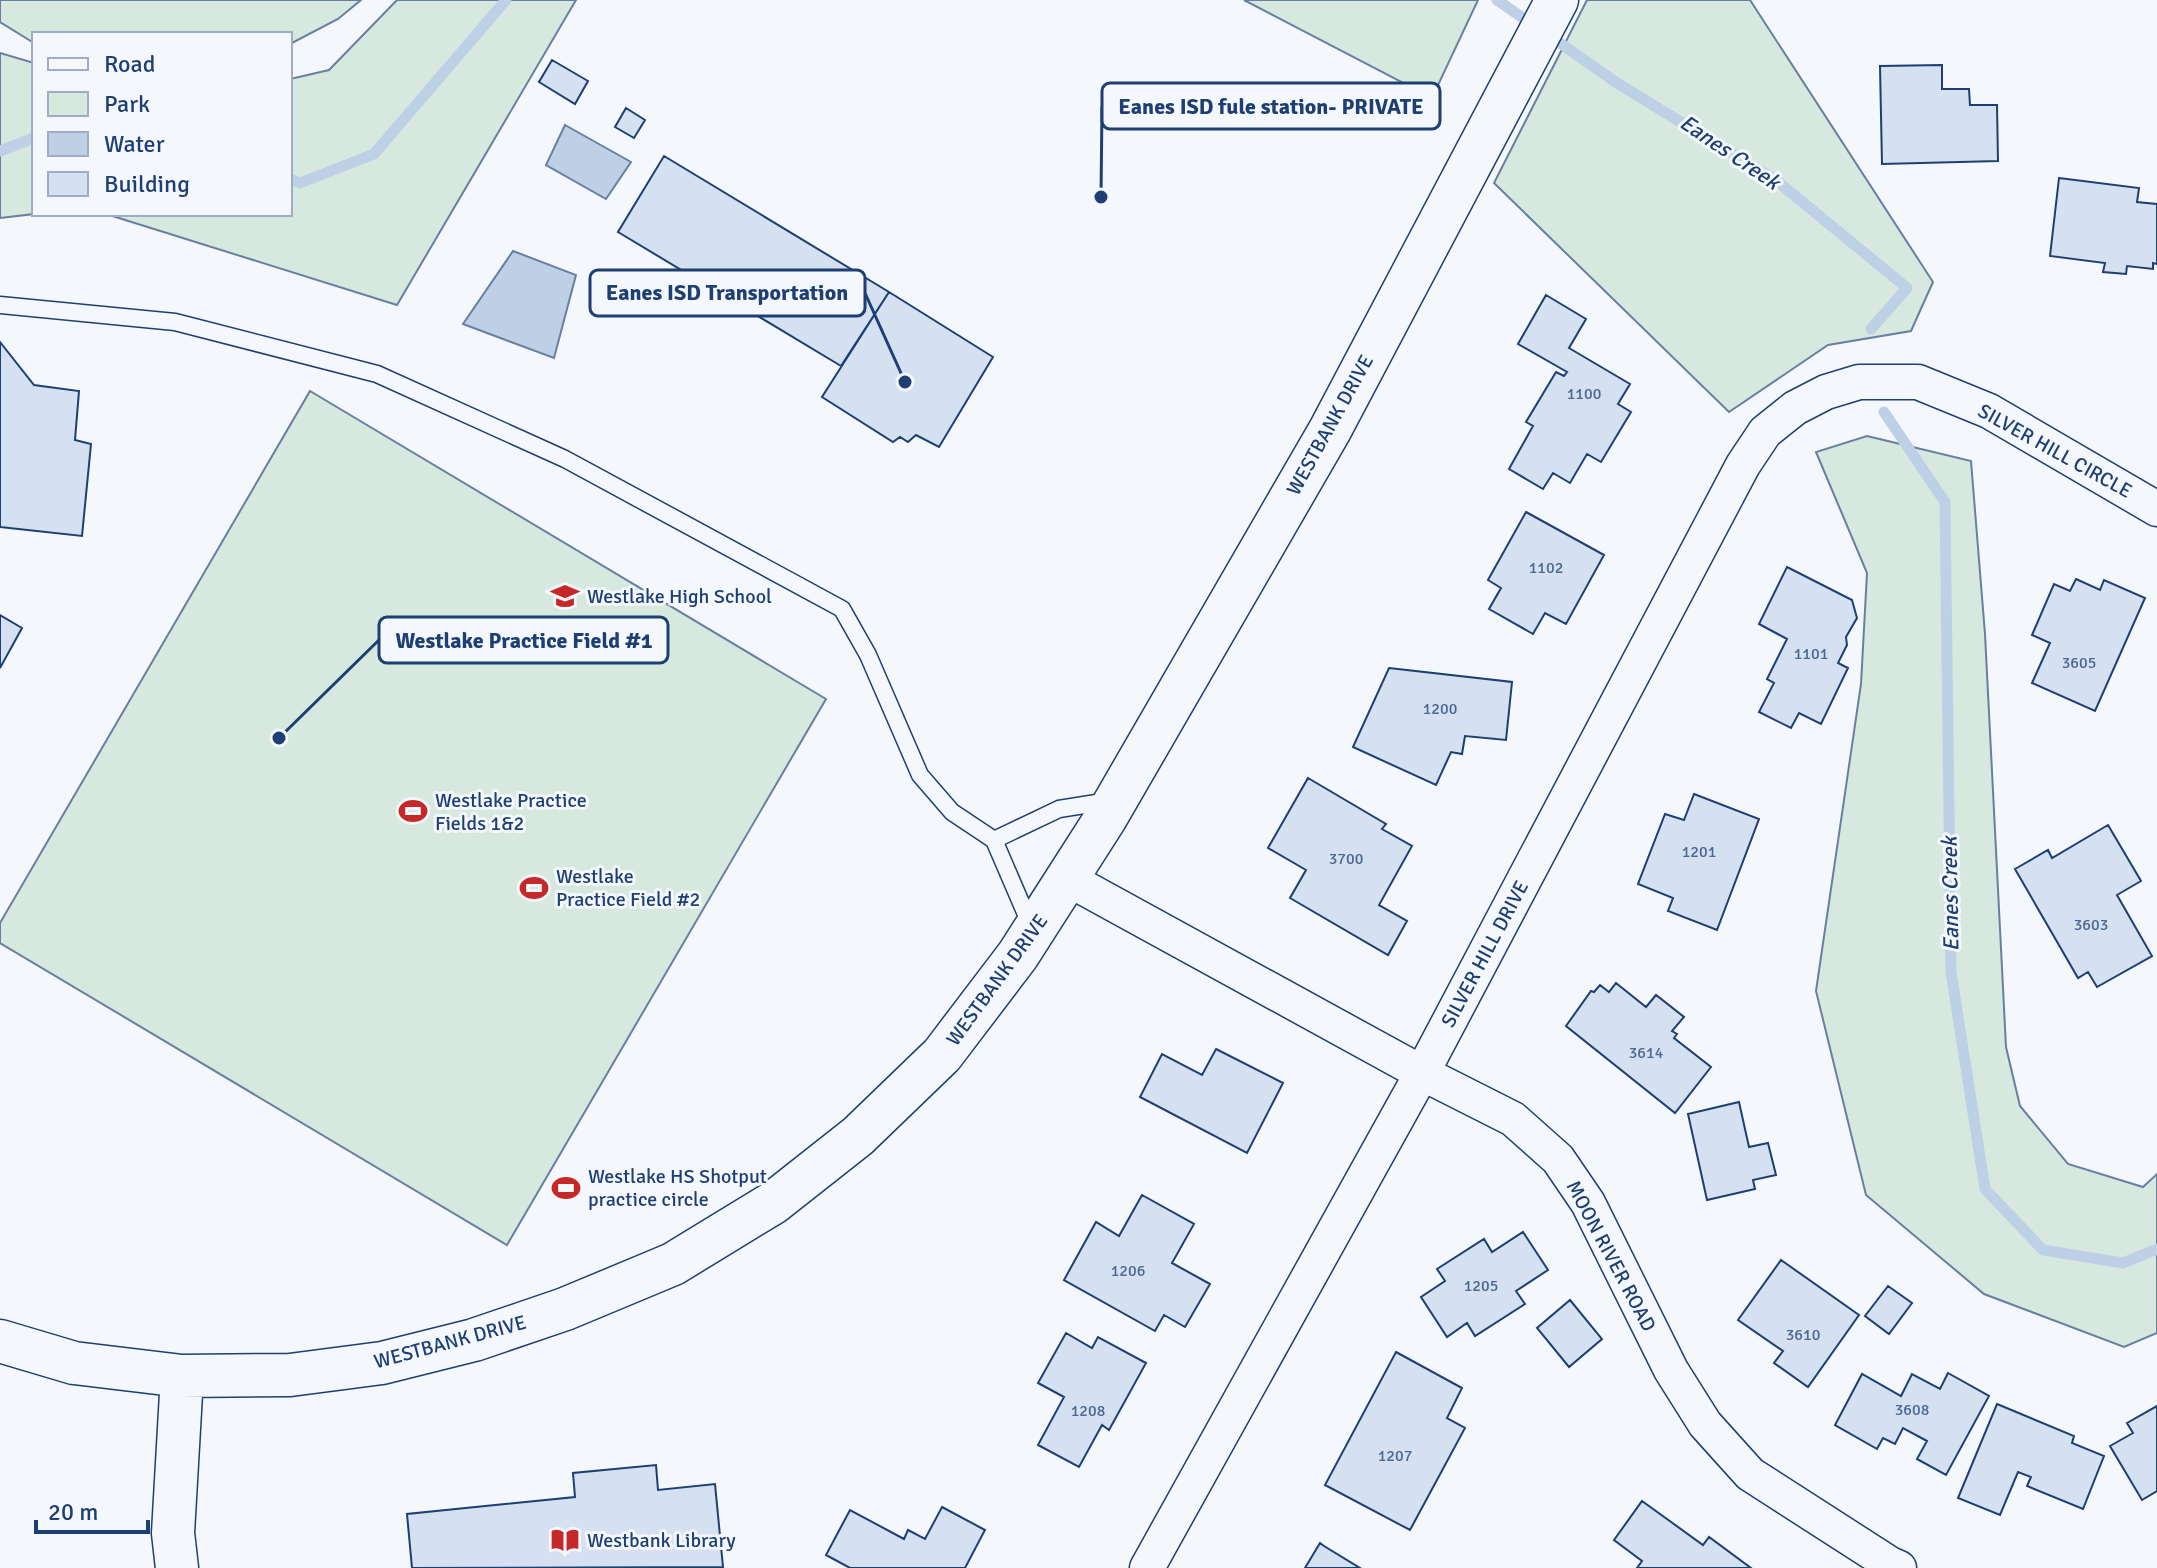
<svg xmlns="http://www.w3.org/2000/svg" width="2157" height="1568" font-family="Signika,sans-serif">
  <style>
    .green { fill: #d7e8df; stroke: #687fa3; stroke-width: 2 }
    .water { fill: #bed0e5; stroke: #687fa3; stroke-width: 2 }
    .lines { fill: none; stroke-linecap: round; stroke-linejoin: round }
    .stream { stroke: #bed0e5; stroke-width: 11 }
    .building { fill: #d5e0f0; stroke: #1d3f73; stroke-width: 2 }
    .service-casing { stroke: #1d3f73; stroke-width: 19 }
    .minor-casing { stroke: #1d3f73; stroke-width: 37 }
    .tertiary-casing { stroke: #1d3f73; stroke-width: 45 }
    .service { stroke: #f4f7fb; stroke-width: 16 }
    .minor { stroke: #f4f7fb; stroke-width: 34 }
    .tertiary { stroke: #f4f7fb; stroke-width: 42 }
    .labels { text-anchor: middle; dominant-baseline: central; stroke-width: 6; stroke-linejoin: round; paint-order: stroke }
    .number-label { font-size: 16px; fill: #4b6792 }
    .street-label { font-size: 20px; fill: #1d3f73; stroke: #f4f7fb }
    .poi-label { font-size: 20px; fill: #1d3f73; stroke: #f4f7fb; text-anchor: start }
    .water-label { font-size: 22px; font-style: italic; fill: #1d3f73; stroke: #f4f7fb }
    .leader { fill: none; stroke: #1d3f73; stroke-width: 3 }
    .callout-dot { fill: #1d3f73; stroke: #f4f7fb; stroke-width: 3 }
    .callout { fill: #f4f7fb; stroke: #1d3f73; stroke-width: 3 }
    .callout-label { font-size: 22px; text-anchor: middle; font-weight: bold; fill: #1d3f73 }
  </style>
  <rect width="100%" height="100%" fill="#f4f7fb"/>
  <!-- green -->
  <path class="green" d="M0 0H361L338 19 290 44V34H34V43L0 22Z
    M397 0H576L397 305 106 214H290V79L329 70Z
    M1244 0H1478L1432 98Z
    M1587 0H1750L1933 282 1911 331 1828 345 1729 412 1494 183Z
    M0 53 34 63V214L0 218Z
    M310 391 826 699 507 1245 0 943V923Z
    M1867 436 1971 461 1985 634 2006 1047 2020 1106 2068 1164 2143 1187 2157 1174V1333L2124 1347 1984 1294 1866 1195 1816 991 1861 684 1867 573 1816 452Z"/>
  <!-- water -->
  <path class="water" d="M565 125 631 162 606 199 546 165Z
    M513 251 576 275 554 358 463 324Z"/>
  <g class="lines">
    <!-- stream -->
    <path class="stream" d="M1497 0 1533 25
      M1547 34 1617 83 1777 181 1907 288 1871 329
      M0 151 34 138
      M290 179 300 183 374 154 506 0
      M1884 412 1945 502 1951 972 1985 1189 2043 1250 2123 1263 2157 1249"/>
  </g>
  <!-- building -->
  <path class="building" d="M552 60 588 81 575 104 539 82Z
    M1942 65V89H1969L1970 105H1997L1998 161 1882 164 1880 66Z
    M626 108 645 120 634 138 615 127Z
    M664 156 889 292 841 366 618 232Z
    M2059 178 2139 188 2137 202 2157 204V264L2153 263V269L2127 266 2126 274 2103 272 2105 263 2050 256Z
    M889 292 993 357 939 447 916 435 908 442 900 437 893 442 822 397Z
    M1546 295 1586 319 1569 348 1630 384 1618 404 1631 412 1601 462 1587 454 1570 483 1553 473 1543 489 1509 469 1533 426 1526 422 1556 372 1564 376 1567 372 1518 344Z
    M0 342 34 385 79 391 75 440 91 444 82 536 0 527Z
    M1526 512 1604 555 1566 624 1545 613 1533 634 1489 609 1501 588 1488 580Z
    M1787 567 1852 600 1857 618 1846 637 1847 645 1838 663 1848 668 1821 724 1799 713 1791 728 1759 712 1774 683 1767 679 1787 639 1759 624Z
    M2076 579 2100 590 2104 580 2145 598 2095 711 2032 683 2050 643 2032 635 2054 584 2070 591Z
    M0 615 22 628 0 668Z
    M1389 668 1512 682 1506 740 1465 736 1462 754 1451 752 1436 785 1353 747Z
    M1308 778 1386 824 1382 829 1412 846 1379 905 1407 921 1388 955 1290 898 1306 870 1268 848Z
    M1694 794 1759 819 1717 930 1668 911 1673 898 1638 884 1665 814 1684 820Z
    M2108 825 2141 881 2117 895 2152 956 2097 987 2088 972 2078 978 2015 869 2048 850 2052 858Z
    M1616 983 1646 1007 1656 995 1684 1017 1672 1031 1677 1034 1674 1038 1711 1067 1675 1113 1566 1026 1591 991 1594 992 1600 985 1609 992Z
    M1216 1049 1283 1083 1247 1153 1140 1097 1162 1054 1202 1075Z
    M1739 1102 1749 1147 1768 1143 1776 1175 1753 1180 1755 1189 1707 1200 1688 1114Z
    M1142 1195 1194 1224 1172 1263 1210 1284 1185 1327 1164 1315 1155 1331 1064 1280 1096 1222 1119 1236Z
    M1523 1232 1548 1270 1516 1291 1525 1304 1475 1336 1467 1323 1447 1337 1421 1297 1445 1281 1437 1269 1484 1239 1492 1252Z
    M1781 1260 1859 1315 1808 1387 1774 1363 1783 1351 1738 1320Z
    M1888 1286 1912 1303 1889 1334 1865 1316Z
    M1570 1300 1602 1339 1569 1367 1537 1328Z
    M1066 1333 1092 1348 1098 1337 1146 1363 1109 1430 1102 1425 1079 1467 1038 1445 1064 1397 1038 1383Z
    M1396 1352 1462 1388 1447 1418 1465 1428 1410 1530 1325 1485Z
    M1948 1373 1989 1396 1946 1475 1917 1459 1927 1441 1903 1428 1895 1444 1883 1438 1877 1449 1835 1425 1862 1374 1901 1396 1912 1374 1940 1389Z
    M1997 1404 2074 1436 2072 1443 2104 1456 2083 1509 2027 1486 2031 1477 2018 1472 2000 1515 1958 1498Z
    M2157 1406V1491L2142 1500 2110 1446 2133 1433 2127 1423Z
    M656 1465 658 1490 715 1484 723 1567 412 1568 407 1514 575 1497 573 1473Z
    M1642 1501 1703 1545 1709 1537 1751 1568H1637L1642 1561 1614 1540Z
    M942 1507 985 1530 965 1568H850L826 1555 850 1510 904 1539 908 1530 925 1539Z
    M1320 1543 1324 1546 1360 1568H1305Z"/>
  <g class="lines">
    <defs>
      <path id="service" d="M0 305 175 322 377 374 565 459 842 609 868 655 920 775 952 812 994 840 1031 926
        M994 840 1059 809 1109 801"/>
      <path id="minor" d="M1068 879 1422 1073 1513 1119 1558 1159 1588 1203 1671 1370 1705 1424 1750 1474 1890 1564 1899 1568
        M1147 1568 1422 1073 1743 465 1765 432 1795 408 1826 392 1859 382H1918L1989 411 2157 509"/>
      <path id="tertiary" d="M0 1341 74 1363 182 1376 290 1375 382 1363 474 1340 565 1309 673 1264 773 1203 858 1136 942 1055 1018 955 1105 819 1330 430 1557 0
        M177 1568 173 1533 182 1376"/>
    </defs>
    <!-- service casing -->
    <use href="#service" class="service-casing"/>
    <!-- minor casing -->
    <use href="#minor" class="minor-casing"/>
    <!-- tertiary casing -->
    <use href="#tertiary" class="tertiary-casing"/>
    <!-- service -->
    <use href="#service" class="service"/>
    <!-- minor -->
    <use href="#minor" class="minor"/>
    <!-- tertiary -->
    <use href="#tertiary" class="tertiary"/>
  </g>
  <!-- icons -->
  <defs>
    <symbol id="school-bare" viewBox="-9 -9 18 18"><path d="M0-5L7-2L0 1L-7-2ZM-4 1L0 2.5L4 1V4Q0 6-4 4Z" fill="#c62828" stroke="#f4f7fb" stroke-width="2.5" paint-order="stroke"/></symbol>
    <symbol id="stadium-bare" viewBox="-9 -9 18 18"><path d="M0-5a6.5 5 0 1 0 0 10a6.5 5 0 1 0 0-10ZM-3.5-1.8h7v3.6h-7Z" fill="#c62828" stroke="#f4f7fb" stroke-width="2.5" paint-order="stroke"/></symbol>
    <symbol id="library-bare" viewBox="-9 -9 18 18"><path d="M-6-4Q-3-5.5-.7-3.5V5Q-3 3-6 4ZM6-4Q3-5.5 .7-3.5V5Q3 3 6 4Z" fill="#c62828" stroke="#f4f7fb" stroke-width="2.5" paint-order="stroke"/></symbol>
  </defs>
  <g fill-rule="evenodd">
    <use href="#school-bare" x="545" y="576" width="40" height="40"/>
    <use href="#stadium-bare" x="393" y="791" width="40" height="40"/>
    <use href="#stadium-bare" x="514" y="868" width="40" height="40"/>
    <use href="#stadium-bare" x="546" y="1168" width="40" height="40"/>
    <use href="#library-bare" x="545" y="1520" width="40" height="40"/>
  </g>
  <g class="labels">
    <!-- number labels -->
    <g class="number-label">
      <text x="1584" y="394">1100</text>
      <text x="1546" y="568">1102</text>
      <text x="1811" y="654">1101</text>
      <text x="2079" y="663">3605</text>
      <text x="1440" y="709">1200</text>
      <text x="1699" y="852">1201</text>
      <text x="1346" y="859">3700</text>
      <text x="2091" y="925">3603</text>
      <text x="1646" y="1053">3614</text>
      <text x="1128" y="1271">1206</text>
      <text x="1481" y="1286">1205</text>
      <text x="1803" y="1335">3610</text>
      <text x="1912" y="1410">3608</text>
      <text x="1088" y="1411">1208</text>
      <text x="1395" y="1456">1207</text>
    </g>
    <!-- street labels -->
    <g class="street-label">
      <text transform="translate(1330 425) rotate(-61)">WESTBANK DRIVE</text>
      <text transform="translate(2055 451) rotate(29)">SILVER HILL CIRCLE</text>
      <text transform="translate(1485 954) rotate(-62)">SILVER HILL DRIVE</text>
      <text transform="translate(997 980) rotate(-54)">WESTBANK DRIVE</text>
      <text transform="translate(1611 1256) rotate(62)">MOON RIVER ROAD</text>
      <text transform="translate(450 1342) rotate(-15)">WESTBANK DRIVE</text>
    </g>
    <!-- poi labels -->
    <g class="poi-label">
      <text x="587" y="596">Westlake High School</text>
      <text x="435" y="800">Westlake Practice<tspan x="435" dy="23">Fields 1&amp;2</tspan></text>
      <text x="556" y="876">Westlake<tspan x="556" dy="23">Practice Field #2</tspan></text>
      <text x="588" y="1176">Westlake HS Shotput<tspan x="588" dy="23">practice circle</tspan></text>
      <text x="587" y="1540">Westbank Library</text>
    </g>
    <!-- water labels -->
    <g class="water-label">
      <text transform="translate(1730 152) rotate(34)">Eanes Creek</text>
      <text transform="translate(1950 894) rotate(-91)">Eanes Creek</text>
    </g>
  </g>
  <!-- callouts -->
  <path class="leader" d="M1101 197L1102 106M905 382L865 293M279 738L379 640"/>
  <g class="callout-dot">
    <circle cx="1101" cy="197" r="8"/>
    <circle cx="905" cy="382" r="8"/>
    <circle cx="279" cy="738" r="8"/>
  </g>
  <g class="callout">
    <rect x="1102" y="83" width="338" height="46" rx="8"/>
    <rect x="590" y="270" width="275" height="46" rx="8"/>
    <rect x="379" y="617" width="289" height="46" rx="8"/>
  </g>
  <g class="callout-label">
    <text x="1271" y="114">Eanes ISD fule station- PRIVATE</text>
    <text x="727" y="300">Eanes ISD Transportation</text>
    <text x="524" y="648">Westlake Practice Field #1</text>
  </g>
  <!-- legend -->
  <rect x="32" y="32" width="260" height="184" fill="#f4f7fb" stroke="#9eadc5" stroke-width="2"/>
  <rect x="48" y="58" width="40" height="12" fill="#f4f7fb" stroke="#9eadc5" stroke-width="2"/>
  <text x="104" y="72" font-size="24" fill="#1d3f73">Road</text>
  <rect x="48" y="92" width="40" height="24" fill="#d7e8df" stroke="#9eadc5" stroke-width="2"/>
  <text x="104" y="112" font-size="24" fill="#1d3f73">Park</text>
  <rect x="48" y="132" width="40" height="24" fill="#bed0e5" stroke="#9eadc5" stroke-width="2"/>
  <text x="104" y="152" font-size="24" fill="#1d3f73">Water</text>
  <rect x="48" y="172" width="40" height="24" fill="#d5e0f0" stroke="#9eadc5" stroke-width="2"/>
  <text x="104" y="192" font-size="24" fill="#1d3f73">Building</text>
  <!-- scale -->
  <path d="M36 1520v12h112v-12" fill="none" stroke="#1d3f73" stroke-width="4"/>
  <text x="48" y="1520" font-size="24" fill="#1d3f73" stroke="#f4f7fb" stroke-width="6" paint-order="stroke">20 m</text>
</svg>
